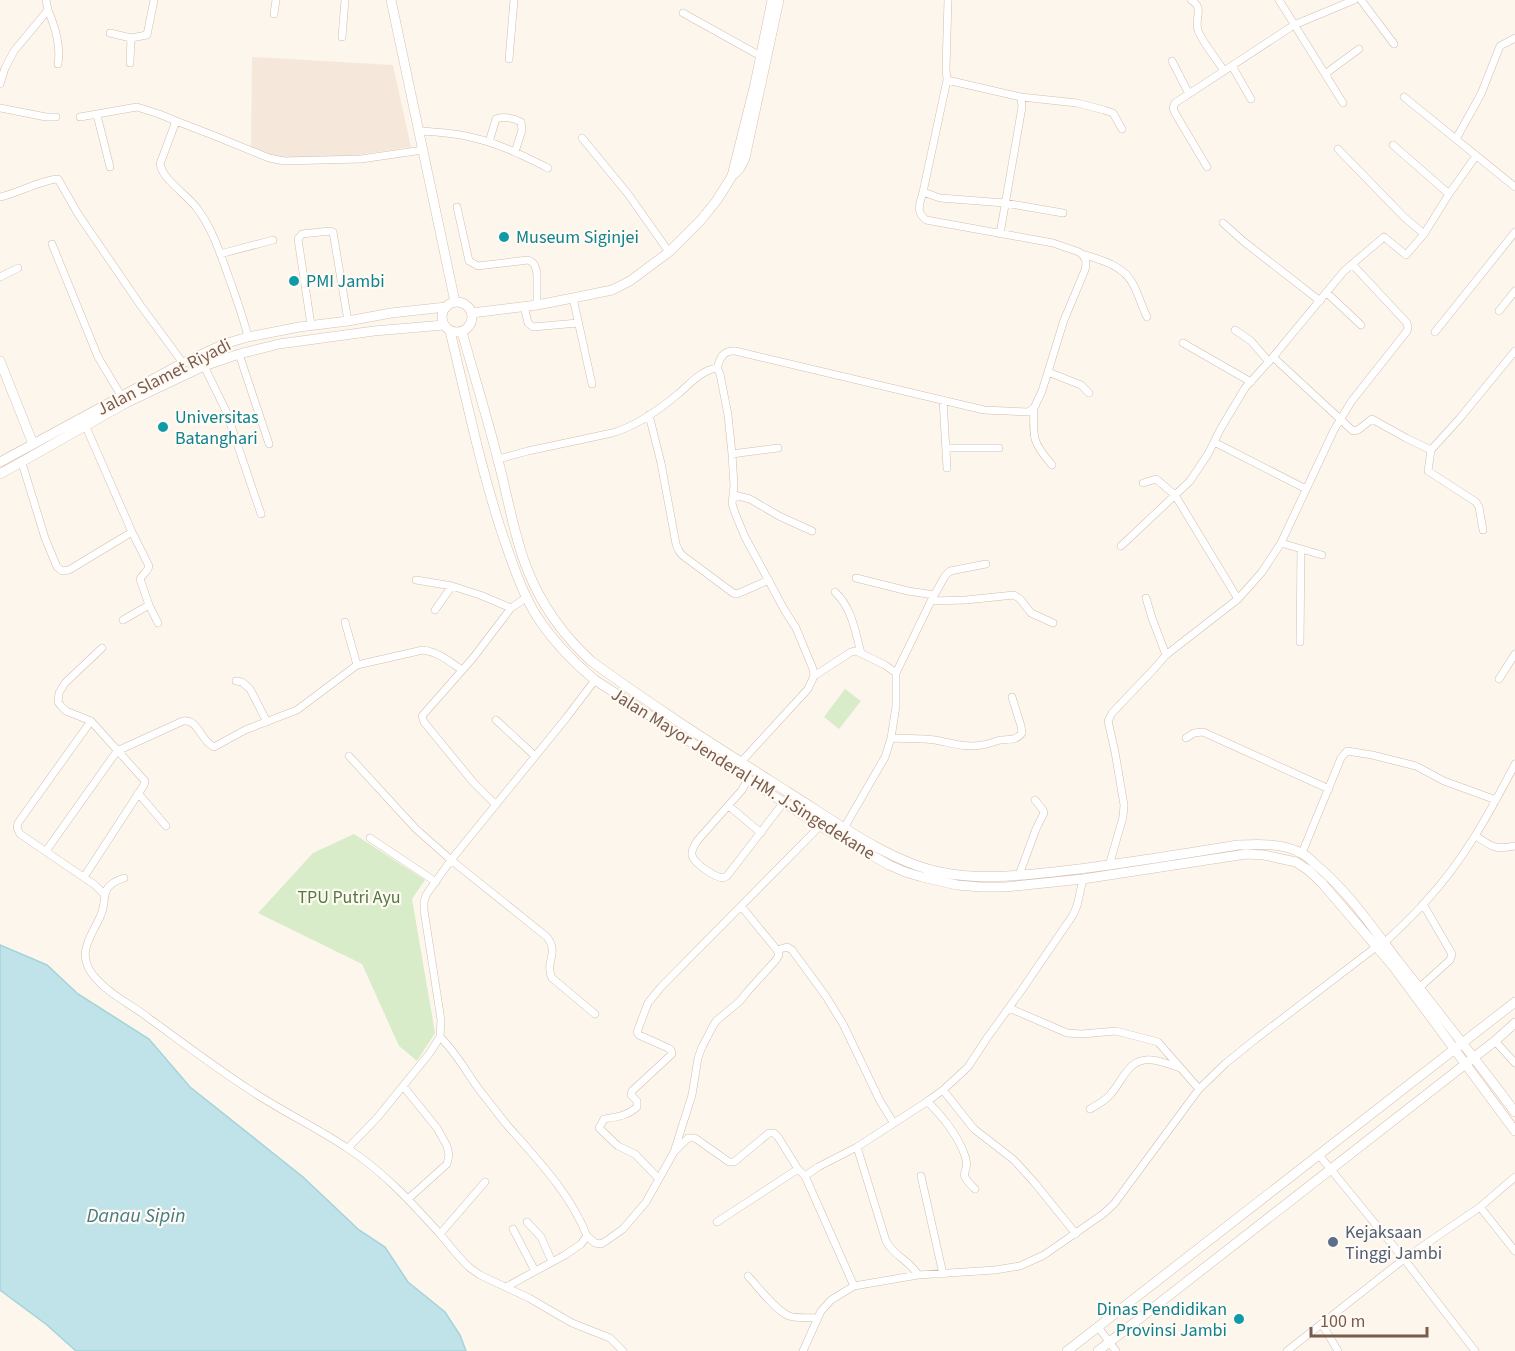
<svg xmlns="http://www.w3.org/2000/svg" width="1515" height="1351" font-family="'Source Sans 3',sans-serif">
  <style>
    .residential { fill: #f5e8da }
    .green { fill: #d8ecc9 }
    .water { fill: #bfe3e8; stroke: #a5d3da; stroke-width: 1.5 }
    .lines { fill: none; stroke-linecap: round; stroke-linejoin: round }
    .street-casing { stroke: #d1beb0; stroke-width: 8 }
    .secondary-casing { stroke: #d6c0b0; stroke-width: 10 }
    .street { stroke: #fff; stroke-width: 7 }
    .secondary { stroke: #fff; stroke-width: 9 }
    .culture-dot { fill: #0f9aa8; stroke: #fffaf3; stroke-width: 2 }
    .service-dot { fill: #5c6f8a; stroke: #fffaf3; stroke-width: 2 }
    .labels { text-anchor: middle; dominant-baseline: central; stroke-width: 4.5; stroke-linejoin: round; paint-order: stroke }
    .culture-label { font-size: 18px; fill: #0d838f; stroke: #fffaf3; text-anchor: start }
    .street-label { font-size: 18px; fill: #7a5c4d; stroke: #fffaf3 }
    .park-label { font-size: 18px; fill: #537a41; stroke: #fffaf3 }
    .service-label { font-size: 18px; fill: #4e5e75; stroke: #fffaf3; text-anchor: start }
    .water-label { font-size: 20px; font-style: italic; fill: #437c86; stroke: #fffaf3 }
  </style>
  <rect width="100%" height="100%" fill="#fdf6ec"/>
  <!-- residential -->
  <path class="residential" d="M252 57 393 65 411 147 350 156 275 158 251 147Z"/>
  <!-- green -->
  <path class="green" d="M845 689 861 701 839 729 824 717Z
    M354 834 425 880 412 899 435 1033 417 1061 399 1046 362 964 258 913 313 853Z"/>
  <!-- water -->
  <path class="water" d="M0 945 47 965 78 994 149 1039 190 1087 303 1177 359 1230 385 1247 408 1282 445 1312 460 1335 466 1351H76L47 1325 0 1290Z"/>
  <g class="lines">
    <defs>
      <path id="street" d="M948 0 946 69 947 80 1021 97 1077 103 1104 110 1113 113 1122 129
        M1191 0C1205 8 1194 17 1198 30 1200 39 1218 61 1224 71
        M1279 0 1343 103
        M1361 0 1394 44
        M48 10C55 27 61 45 58 64
        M683 13 764 58
        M274 14 276 0
        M110 33 131 38 147 35 154 0
        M342 37 345 0
        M509 59 514 0
        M1172 61 1189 94
        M130 63 131 38
        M1232 66 1251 99
        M1325 74 1359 49
        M947 80 923 192 940 198 1005 203 1063 213
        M0 84 5 68 14 51 48 10 46 0
        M1404 97 1515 187
        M0 108 46 117H56
        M97 115 110 167
        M80 117 137 107 159 114 176 121 160 164C163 180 186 194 196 207 211 226 220 252 228 275 235 295 243 316 248 337
        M176 121 215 136 269 158 284 161 361 159 423 150
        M419 131C436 132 454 133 470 137 498 143 522 155 548 168
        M582 138 628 194 669 252
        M1456 139 1481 94 1500 46 1515 38
        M489 142 496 119C503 116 514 118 521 122L522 130 515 152
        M1393 145 1449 194
        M1338 149 1404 217 1424 234 1449 194 1476 156
        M1207 167 1175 113 1173 108 1175 103 1294 25 1354 0
        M0 197C18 193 41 180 58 179L78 214 141 306 183 363
        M457 207 469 261 478 266 528 260C535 262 536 268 537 274V305
        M1223 223 1243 241 1320 301
        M1000 234 1022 107 1021 97
        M52 244 98 357 122 397
        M220 254 273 240
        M1082 254C1102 260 1125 266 1134 286 1139 296 1142 307 1147 317
        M0 277 18 268
        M1327 293 1361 325
        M573 298 592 384
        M524 306 528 323 533 327 578 323
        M1499 311 1515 291
        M311 325 298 239 302 234 330 231 333 232 348 321
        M1235 330 1251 341 1269 362
        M1435 332 1515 232
        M1183 343 1251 382
        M239 354 269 444
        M1273 357 1353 431 1358 430 1372 419 1406 438 1431 450
        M204 366 226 411 261 514
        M1048 372 1081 385 1089 393
        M943 400 947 468
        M1034 408C1033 438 1032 442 1052 465
        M649 415 661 463 676 544 679 551 682 555 733 593 737 594 769 580
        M86 427 132 532 149 566C148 571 143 574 140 579L149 605 158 623
        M1214 442 1306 489
        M946 448H999
        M732 454 778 448
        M498 459 528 451 612 433C637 426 659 410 678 394 689 385 701 370 717 368
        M22 463 45 538 57 567 62 571 69 570 132 532
        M1143 483 1156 479 1175 495 1238 599
        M734 495 750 499 779 516 812 531
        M1483 530 1479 507 1476 502 1428 471 1431 450 1460 418 1515 351
        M1281 543 1322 555
        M1121 546 1190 481 1208 454 1221 428 1245 388 1273 357 1344 271 1384 237 1406 255 1424 234
        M856 578 908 591 934 595
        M416 580 452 586 480 595 511 608
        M835 592C852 608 855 631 861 653
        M1146 598 1152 618 1166 655
        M931 601 966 600 1014 595 1020 599 1031 613 1053 623
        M435 610 452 586
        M123 620 149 605
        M345 622 357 665
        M1300 642 1301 549
        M814 676 851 652 856 651 885 665 896 673
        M1499 679 1515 654
        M236 681 242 682 250 689 267 722
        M496 720 535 756
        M91 721 18 823 17 828 20 834 95 885 104 894
        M891 738C905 739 921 738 935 740 952 743 964 748 982 745 988 744 994 742 1000 740 1009 739 1016 741 1022 733L1021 726 1012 697
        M1186 738 1194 733 1203 732 1329 789
        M349 756 416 829 451 860 547 937C560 955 544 961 552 978L595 1014
        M741 762 808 689 814 676 813 669 796 628 785 611 745 537 735 513 732 504 734 486 732 454 728 415 720 374 717 368C720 358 723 350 735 351L984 410 1028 412 1034 408 1042 391 1064 320 1085 270C1087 262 1086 257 1079 252L1053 243 926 220C915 211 920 204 923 192
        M748 779 742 790 697 841C695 845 691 850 692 855 694 864 715 877 723 878L727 876 784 802
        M138 793 166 826
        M496 805 473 782 424 722 422 716 473 658 511 608 527 597
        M729 806 761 833
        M844 828 885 757 891 738 896 706V673L931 601 945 576 950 571 986 564
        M1476 836C1492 847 1495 850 1515 846
        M370 838 436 882
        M46 851 117 751 183 721C199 719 200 741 214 747L245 730 297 710 357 665 423 650C438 652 449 661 462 670
        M1302 853 1341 758 1347 751 1372 755 1416 766 1444 781 1496 800
        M1109 866 1123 817 1124 805 1115 752 1108 721 1112 713 1153 670 1166 655 1238 599 1262 572 1281 543 1334 430 1351 402 1407 331 1408 328 1407 323 1352 264
        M1019 875 1036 829 1044 813 1043 810 1035 800
        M84 877 144 785 145 781 91 721 66 711 61 706 58 702 59 693 65 683 102 648
        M124 878C97 887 109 898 100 917 91 937 76 953 93 975 108 994 131 1004 150 1019 183 1043 216 1068 250 1090 281 1111 316 1127 347 1148 383 1171 412 1203 440 1234 450 1246 459 1258 470 1268L480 1275 529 1298 572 1323 610 1338 623 1351
        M1384 943C1399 929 1414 915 1427 900 1464 860 1490 812 1515 764
        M777 950 787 947 792 950 825 995 843 1024 880 1101 893 1122
        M1419 988 1450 960 1452 954 1423 904
        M1009 1008 1067 1033 1082 1034 1116 1031 1158 1042 1199 1089
        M440 1037C457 1053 467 1074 481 1092 490 1103 498 1114 507 1125 537 1159 570 1193 587 1236L581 1244 565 1255 506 1287
        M1495 1041 1515 1063
        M403 1086 437 1128 447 1146 449 1155 447 1164 408 1199
        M943 1090 974 1129 1014 1160 1034 1182 1076 1234
        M927 1101C942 1116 958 1135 965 1156 972 1175 954 1169 975 1189
        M1090 1109C1097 1105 1105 1101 1110 1095 1123 1081 1128 1057 1152 1060 1162 1061 1171 1065 1180 1068
        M857 1147 886 1241C895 1258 909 1259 918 1275
        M348 1148 377 1118 429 1054 440 1037 441 1020 424 910V902L426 895 451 860 567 717 595 680
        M676 1150 688 1138H695L729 1162H734L769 1133H774L778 1137 798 1169 805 1176
        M1319 1155 1404 1259 1475 1351
        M921 1176 943 1274
        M659 1179 635 1154 618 1146 599 1128 604 1119C617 1117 627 1116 637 1107V1101L631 1095 632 1091 672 1054 671 1050 668 1048 639 1035 637 1032 648 1003 661 987 820 826
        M1480 1207 1515 1251
        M527 1222 541 1237 552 1262
        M717 1222 798 1169
        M513 1229 535 1271
        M440 1234 485 1182
        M587 1236 595 1243 601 1244 606 1241 623 1229 646 1202 674 1152 692 1095 698 1058 702 1047 713 1026 716 1021 740 1001 748 991 776 960 779 955 777 950 741 906
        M748 1276C758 1287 776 1311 789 1316 797 1319 809 1317 818 1318
        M854 1286 805 1176 818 1167 857 1147 925 1103 943 1090 968 1067 987 1038 1021 991 1073 915 1077 906 1083 879
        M1322 1324 1338 1351
        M1098 1327 1116 1351
        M803 1351 821 1311 831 1300 854 1286 918 1275 995 1270 1020 1266 1044 1255 1103 1214 1114 1204 1199 1089 1226 1063 1257 1038 1376 947
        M1287 1351 1404 1259 1480 1207 1515 1177"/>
      <path id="secondary" d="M391 0 455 302
        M732 176 755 84 772 0
        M442 317a15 15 0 1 1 30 0a15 15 0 1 1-30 0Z
        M472 313 537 305 573 298 612 290 630 281 669 252 701 220 717 200 732 176 740 168 745 158 779 0
        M450 331C467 401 481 471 504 539 513 565 522 592 536 615 552 640 572 661 595 680L820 826 889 865 905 872 922 877 957 885 981 887H1005L1083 879 1246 854 1264 855 1296 862 1308 870 1322 883 1393 966 1515 1131
        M462 332C474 375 487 417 498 460 508 497 514 537 528 571 542 606 564 636 591 661 655 708 722 750 788 792 833 820 889 862 940 872 977 880 1017 876 1054 872 1116 865 1177 855 1238 845 1258 844 1283 843 1301 853 1306 855 1311 860 1315 864 1348 891 1372 927 1398 961 1437 1011 1477 1061 1515 1112
        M0 361 33 444
        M0 462 183 363 224 344 248 337 299 327 348 321 391 313 446 307
        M0 474 126 403 204 366 239 354 279 344 374 331 444 325
        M1067 1351 1515 1002
        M1098 1351 1495 1041 1515 1023"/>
    </defs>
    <!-- street casing -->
    <use href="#street" class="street-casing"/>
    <!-- secondary casing -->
    <use href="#secondary" class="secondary-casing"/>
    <!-- street -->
    <use href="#street" class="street"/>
    <!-- secondary -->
    <use href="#secondary" class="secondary"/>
  </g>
  <!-- markers -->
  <g class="culture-dot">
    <circle cx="504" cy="237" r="6"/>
    <circle cx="294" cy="281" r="6"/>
    <circle cx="163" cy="427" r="6"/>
    <circle cx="1239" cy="1319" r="6"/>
  </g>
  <circle class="service-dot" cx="1333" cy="1242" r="6"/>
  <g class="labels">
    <!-- culture labels -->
    <g class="culture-label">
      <text x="516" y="237">Museum Siginjei</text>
      <text x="306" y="281">PMI Jambi</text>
      <text x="175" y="417">Universitas<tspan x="175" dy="21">Batanghari</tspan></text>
      <text x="1227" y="1309" text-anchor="end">Dinas Pendidikan<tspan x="1227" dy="21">Provinsi Jambi</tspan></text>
    </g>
    <!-- street labels -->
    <g class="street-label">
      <text transform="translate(164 377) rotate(-27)">Jalan Slamet Riyadi</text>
      <text transform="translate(743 774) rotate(32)">Jalan Mayor Jenderal HM. J.Singedekane</text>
    </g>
    <!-- park labels -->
    <g class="park-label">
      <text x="349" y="897">TPU Putri Ayu</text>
    </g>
    <!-- service labels -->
    <g class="service-label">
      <text x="1345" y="1232">Kejaksaan<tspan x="1345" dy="21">Tinggi Jambi</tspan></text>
    </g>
    <!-- water labels -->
    <g class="water-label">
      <text x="136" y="1216">Danau Sipin</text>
    </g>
  </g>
  <!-- scale -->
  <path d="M1311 1327v9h116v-9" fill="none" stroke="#7a5c4d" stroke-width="3"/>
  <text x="1320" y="1327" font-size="18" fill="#7a5c4d" stroke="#fffaf3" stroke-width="4.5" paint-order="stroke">100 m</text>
</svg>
